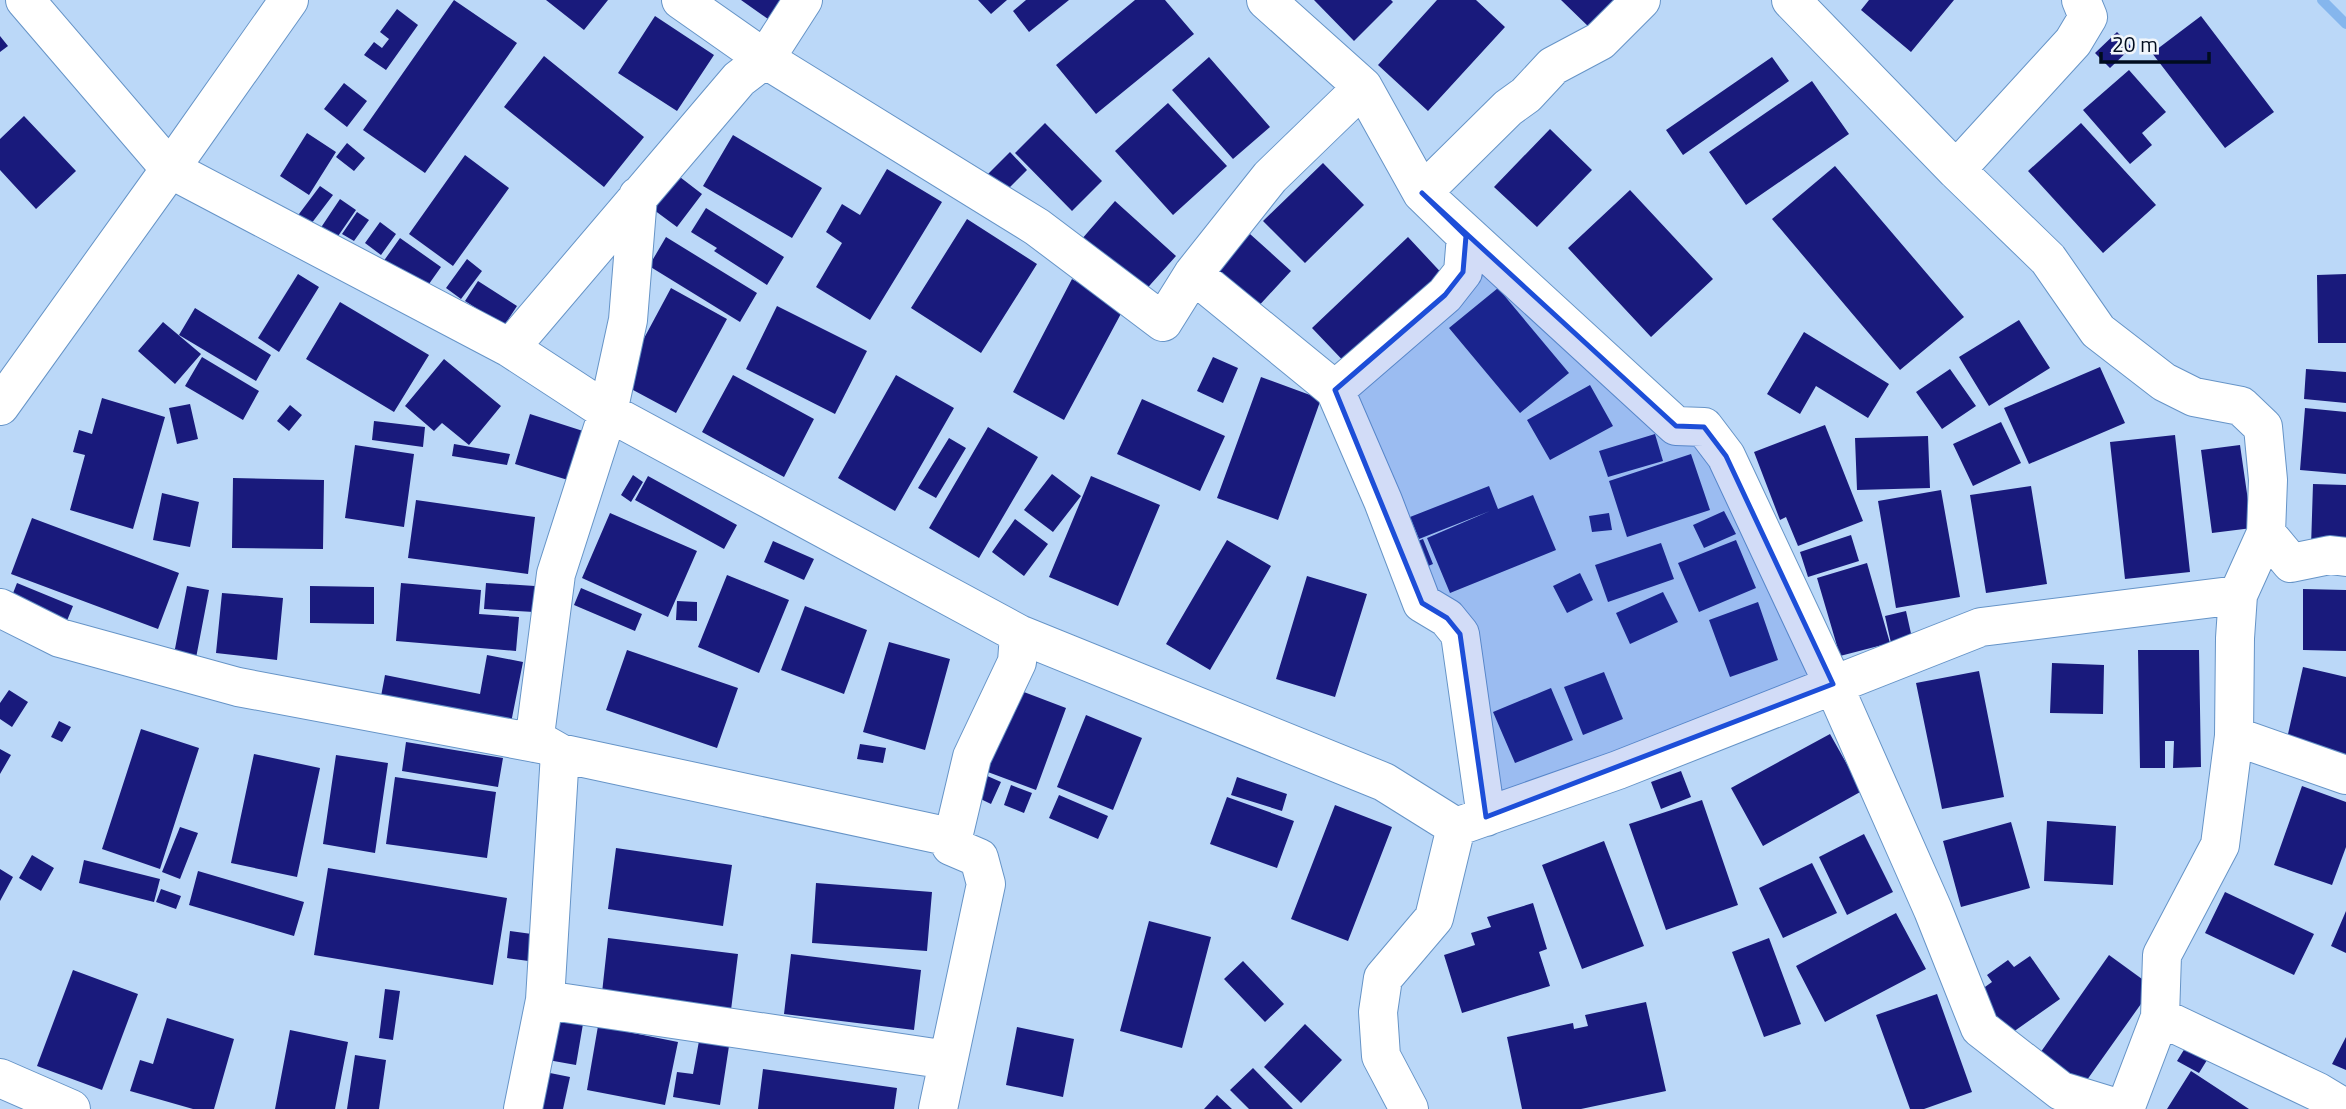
<svg xmlns="http://www.w3.org/2000/svg" width="2346" height="1109" font-family="'Titillium Web',sans-serif">
  <style>
    .lines { fill: none; stroke-linecap: round; stroke-linejoin: round }
    .stream { stroke: #85b6ed; stroke-width: 10 }
    .building { fill: #191a7c }
    .minor-casing { stroke: #6694c7; stroke-width: 40 }
    .major-casing { stroke: #6694c7; stroke-width: 40 }
    .minor { stroke: #fff; stroke-width: 38 }
    .major { stroke: #fff; stroke-width: 38 }
    .marked { fill: #1d4ed8; fill-opacity: 0.2; stroke: #1d4ed8; stroke-width: 5; stroke-linejoin: round }
  </style>
  <rect width="100%" height="100%" fill="#bbd8f8"/>
  <g class="lines">
    <!-- stream -->
    <path class="stream" d="M2322 0 2346 24"/>
  </g>
  <!-- building -->
  <path class="building" d="M454 0 517 43 425 173 363 130Z
    M546 0H608L584 30Z
    M741 0H782L768 19Z
    M978 0H1007L991 14Z
    M1026 0H1069L1029 32 1013 11Z
    M1135 0H1165L1194 34 1096 114 1056 65Z
    M1314 0H1391L1393 2 1354 41Z
    M1437 0H1476L1505 27 1428 111 1378 65Z
    M1561 0H1619L1591 29Z
    M1869 0H1954L1911 52 1861 10Z
    M397 9 418 25 386 70 364 55 374 42 382 48 389 39 380 32Z
    M655 16 714 55 677 111 618 73Z
    M2201 16 2274 112 2225 148 2152 53Z
    M2117 32 2132 47 2110 68 2095 53Z
    M0 36 8 46 0 52Z
    M544 56 644 137 604 187 504 107Z
    M1209 57 1270 127 1233 159 1172 90Z
    M1772 57 1789 81 1683 155 1666 130Z
    M2129 70 2166 112 2142 133 2152 145 2130 164 2083 110Z
    M1812 81 1849 134 1746 205 1709 152Z
    M344 83 367 101 347 127 324 109Z
    M1168 103 1227 166 1173 215 1115 151Z
    M24 116 76 171 36 209 0 170V139Z
    M1045 123 1102 181 1072 211 1015 153Z
    M2081 123 2156 205 2103 253 2028 171Z
    M1550 129 1592 170 1537 227 1494 187Z
    M307 133 336 152 309 195 280 176Z
    M733 135 822 188 792 238 703 186Z
    M347 143 365 158 354 171 336 157Z
    M1010 152 1027 170 1003 194 985 177Z
    M465 155 509 188 453 266 409 234Z
    M1323 163 1364 205 1305 263 1263 221Z
    M1835 166 1964 317 1900 370 1772 219Z
    M887 169 942 202 870 320 816 287 842 243 826 232 842 204 860 215Z
    M676 174 702 194 677 227 650 207Z
    M320 186 333 195 308 228 296 218Z
    M1630 190 1713 279 1651 337 1568 248Z
    M340 199 356 210 334 242 318 232Z
    M1115 201 1176 256 1142 294 1081 240Z
    M706 208 784 257 767 285 714 251 717 248 691 232Z
    M357 212 369 220 354 241 342 234Z
    M967 219 1037 264 981 353 911 308Z
    M380 222 396 234 381 255 365 243Z
    M1250 234 1291 271 1255 310 1214 273Z
    M666 237 757 293 740 322 649 266Z
    M1408 237 1448 280 1352 370 1312 328Z
    M400 238 441 267 424 291 383 262Z
    M467 259 482 271 461 299 446 288Z
    M298 274 319 287 279 352 258 338Z
    M2346 274V343H2318L2317 275Z
    M1072 279 1124 308 1064 420 1013 392Z
    M478 281 517 306 504 326 465 301Z
    M671 288 727 319 676 413 620 383Z
    M1498 288 1569 373 1520 413 1449 328Z
    M340 302 429 355 394 412 306 359Z
    M777 306 867 351 835 414 746 369Z
    M195 308 271 355 256 381 179 335Z
    M2019 320 2050 368 1989 406 1959 357Z
    M163 322 201 354 175 384 138 351Z
    M1804 332 1889 384 1868 418 1816 386 1800 414 1767 394Z
    M202 357 259 391 243 420 185 386Z
    M1213 357 1238 368 1223 403 1197 391Z
    M444 359 501 406 469 445 442 423 434 431 405 406Z
    M2100 367 2125 423 2029 464 2004 408Z
    M1950 369 1976 406 1942 429 1916 392Z
    M2306 369 2346 372V403L2304 399Z
    M733 375 814 419 784 477 702 432Z
    M896 375 954 408 895 511 838 478Z
    M1261 377 1321 399 1278 520 1217 498Z
    M1590 385 1613 426 1550 460 1527 420Z
    M102 398 165 417 133 529 70 510 85 455 73 452 79 430 92 434Z
    M1142 399 1225 436 1200 491 1117 454Z
    M190 404 198 439 177 444 169 408Z
    M290 405 302 415 289 431 277 421Z
    M2305 408 2346 412V474L2300 470Z
    M530 414 583 431 568 480 515 464Z
    M374 421 425 427 423 447 372 440Z
    M2001 422 2021 463 1973 486 1953 444Z
    M1825 425 1863 521 1798 546 1786 517 1780 520 1754 452Z
    M988 427 1038 457 979 558 929 528Z
    M1655 434 1663 461 1608 477 1599 451Z
    M2175 435 2190 572 2125 579 2110 442Z
    M1928 436 1930 488 1857 490 1855 438Z
    M949 438 966 448 936 498 918 488Z
    M454 444 510 454 507 465 452 456Z
    M355 445 414 454 404 527 345 518Z
    M2240 445 2252 528 2212 533 2201 450Z
    M1691 454 1710 510 1627 537 1609 481Z
    M1052 474 1081 496 1053 532 1024 510Z
    M633 475 643 482 631 502 621 495Z
    M648 476 737 525 724 549 635 500Z
    M1091 476 1160 505 1118 606 1049 577Z
    M233 478 324 480 323 549 232 548Z
    M2313 484 2346 485V549L2311 547Z
    M1489 486 1498 509 1533 495 1556 550 1450 593 1427 538 1490 511 1419 539 1410 517Z
    M2031 486 2047 584 1986 593 1970 495Z
    M1941 490 1960 597 1896 608 1878 501Z
    M162 493 199 502 190 547 153 540Z
    M416 500 535 517 528 574 408 558Z
    M1724 511 1736 534 1704 548 1693 525Z
    M610 513 697 551 668 617 582 578Z
    M1609 513 1612 530 1592 532 1589 516Z
    M32 518 179 573 158 629 11 574Z
    M1015 519 1048 544 1024 576 992 552Z
    M1851 535 1859 561 1808 577 1800 552Z
    M1423 539 1433 564 1414 572 1403 547Z
    M1227 540 1271 566 1210 670 1166 644Z
    M1736 540 1756 588 1699 612 1678 563Z
    M773 541 814 559 804 580 764 562Z
    M1661 543 1674 579 1608 602 1595 565Z
    M1867 563 1890 643 1840 656 1817 578Z
    M1580 573 1593 600 1567 613 1553 586Z
    M727 575 789 600 759 673 698 647Z
    M1307 576 1367 594 1335 697 1276 679Z
    M17 583 73 606 64 628 8 606Z
    M401 583 481 590 479 614 519 617 516 651 396 641Z
    M486 583 535 586 534 612 484 609Z
    M187 586 209 590 196 658 174 654Z
    M310 586 374 587V624L310 623Z
    M581 588 642 614 635 631 574 605Z
    M2303 589 2346 590V651L2303 650Z
    M1663 592 1678 622 1630 644 1616 613Z
    M222 593 283 598 277 660 216 653Z
    M677 601 697 602V621L676 620Z
    M1758 602 1778 660 1730 677 1709 620Z
    M805 606 867 630 844 694 781 670Z
    M1906 611 1912 638 1891 643 1885 616Z
    M889 642 950 659 925 750 863 732Z
    M627 650 738 688 717 748 606 710Z
    M2138 650H2199L2201 767 2173 768 2174 741H2165V768H2140Z
    M487 655 523 662 509 733 379 707 385 675 480 694Z
    M2052 663 2104 665 2103 714 2050 713Z
    M2303 667 2346 677V757L2286 743Z
    M1979 671 2004 797 1942 809 1916 683Z
    M1604 672 1623 719 1583 735 1564 687Z
    M1008 686 1066 708 1036 790 977 768Z
    M1551 688 1573 740 1515 763 1493 712Z
    M9 690 28 702 12 727 0 719V703Z
    M1086 715 1142 738 1113 810 1057 787Z
    M59 721 71 727 62 742 51 737Z
    M141 729 199 748 160 869 102 849Z
    M1830 734 1862 791 1763 846 1731 788Z
    M406 742 503 758 498 787 402 771Z
    M860 744 886 748 883 763 857 759Z
    M0 749 11 755 0 774Z
    M254 754 320 768 297 877 231 863Z
    M336 755 388 763 375 853 323 844Z
    M976 771 1001 782 991 804 966 792Z
    M1681 771 1691 797 1661 809 1651 782Z
    M395 777 496 792 487 858 386 844Z
    M1237 777 1287 794 1282 811 1231 795Z
    M1011 785 1032 793 1024 813 1004 805Z
    M2302 786 2346 802V847L2332 885 2274 865Z
    M1059 795 1108 816 1098 839 1049 818Z
    M1227 797 1294 821 1277 868 1210 844Z
    M1702 800 1738 905 1666 930 1629 824Z
    M1335 805 1392 827 1348 941 1291 919Z
    M2047 821 2116 826 2113 885 2044 881Z
    M2011 822 2030 888 1961 907 1943 841Z
    M180 827 198 833 180 879 162 872Z
    M1864 834 1893 892 1847 915 1819 857Z
    M1604 841 1644 946 1582 969 1542 865Z
    M616 848 732 865 723 926 608 909Z
    M32 855 54 868 41 891 19 878Z
    M84 860 160 879 154 902 79 883Z
    M1812 863 1837 913 1783 938 1759 888Z
    M328 868 507 898 493 985 314 955Z
    M0 869 13 877 0 901Z
    M198 871 304 902 294 936 189 905Z
    M816 883 932 892 927 951 812 943Z
    M161 889 181 896 176 909 156 902Z
    M2225 892 2314 934 2294 975 2205 933Z
    M1533 903 1547 949 1539 952 1550 986 1462 1013 1444 955 1475 945 1471 933 1491 927 1487 917Z
    M2346 911V953L2331 946Z
    M1896 913 1926 969 1825 1022 1796 966Z
    M1149 921 1211 937 1182 1048 1120 1031Z
    M510 931 539 935 536 962 507 958Z
    M608 938 738 954 730 1018 601 1002Z
    M1769 938 1801 1024 1764 1037 1732 952Z
    M791 954 921 970 914 1030 784 1014Z
    M2109 955 2153 987 2082 1087 2038 1056Z
    M2030 956 2060 999 2006 1037 1975 994 1992 982 1987 975 2008 960 2014 967Z
    M1243 961 1284 1004 1265 1022 1224 979Z
    M73 970 138 994 102 1090 37 1066Z
    M385 989 400 991 393 1040 379 1038Z
    M1937 994 1972 1092 1924 1109H1910L1876 1015Z
    M1646 1002 1666 1091 1581 1109H1522L1507 1037 1573 1023 1574 1029 1588 1026 1585 1015Z
    M556 1013 584 1018 576 1065 548 1060Z
    M167 1018 234 1039 214 1109H193L130 1091 140 1060 153 1064Z
    M1305 1024 1342 1060 1301 1103 1264 1067Z
    M598 1026 678 1042 665 1105 587 1090Z
    M1017 1027 1074 1039 1063 1097 1006 1085Z
    M290 1030 348 1042 335 1109H275Z
    M2346 1037V1070L2332 1064Z
    M2190 1040 2212 1052 2199 1073 2177 1061Z
    M699 1041 729 1046 720 1105 673 1097 677 1072 693 1074Z
    M355 1055 386 1060 379 1109H347Z
    M1253 1068 1293 1109H1249L1230 1090Z
    M763 1069 897 1088 894 1109H758Z
    M2191 1071 2249 1109H2167Z
    M545 1072 570 1077 563 1109H537Z
    M1217 1095 1232 1109H1204Z"/>
  <g class="lines">
    <defs>
      <path id="minor" d="M25 0 170 169 510 348 608 412 1019 634 1384 782 1456 827
        M681 0 765 59 1037 227 1163 322 1193 274 1270 177 1363 87
        M1266 0 1363 87 1422 193 1676 426 1704 427 1726 456 1833 684 1933 910 1980 1028 2061 1091 2120 1109
        M1791 0 1956 170 2048 259 2098 331 2164 382 2194 397 2241 406 2263 427 2268 480 2266 533 2238 595 2235 638 2234 736 2220 845 2162 955 2160 1017 2125 1109
        M1956 170 2073 42 2088 17 2081 0
        M1193 274 1335 390 1383 501 1422 603 1447 618 1460 634 1486 817
        M510 348 739 79 765 59 803 0
        M1335 390 1445 295 1463 272 1466 236 1422 193 1508 108 1526 95 1553 66 1600 41 1641 0
        M2266 533 2291 563 2330 555 2346 557
        M0 608 60 638 238 687 546 745 560 753 946 836 951 846 979 858 986 884 938 1109
        M2234 736 2346 775
        M534 743 556 574 608 412 628 320 638 196
        M1456 827 1618 770 1981 627 2238 595
        M951 846 972 757 1017 662 1019 634
        M545 1000 948 1060
        M2160 1017 2318 1092 2346 1109
        M0 1078 71 1109
        M523 1109 545 1000 560 753
        M1409 1109 1381 1056 1378 1012 1383 978 1434 918 1456 827"/>
      <path id="major" d="M0 406 170 169 289 0"/>
    </defs>
    <!-- minor casing -->
    <use href="#minor" class="minor-casing"/>
    <!-- major casing -->
    <use href="#major" class="major-casing"/>
    <!-- minor -->
    <use href="#minor" class="minor"/>
    <!-- major -->
    <use href="#major" class="major"/>
  </g>
  <!-- marked area -->
  <path class="marked" d="M1422 193 1676 426 1704 427 1726 456 1833 684 1486 817 1460 634 1447 618 1422 603 1335 390 1445 295 1463 272 1466 236Z"/>
  <!-- scale -->
  <path d="M2101 52v10h108v-10" fill="none" stroke="#000c1e" stroke-width="3.5"/>
  <text x="2112" y="52" font-size="21" fill="#000c1e" stroke="#f1f6fb" stroke-width="5" paint-order="stroke">20 m</text>
</svg>
